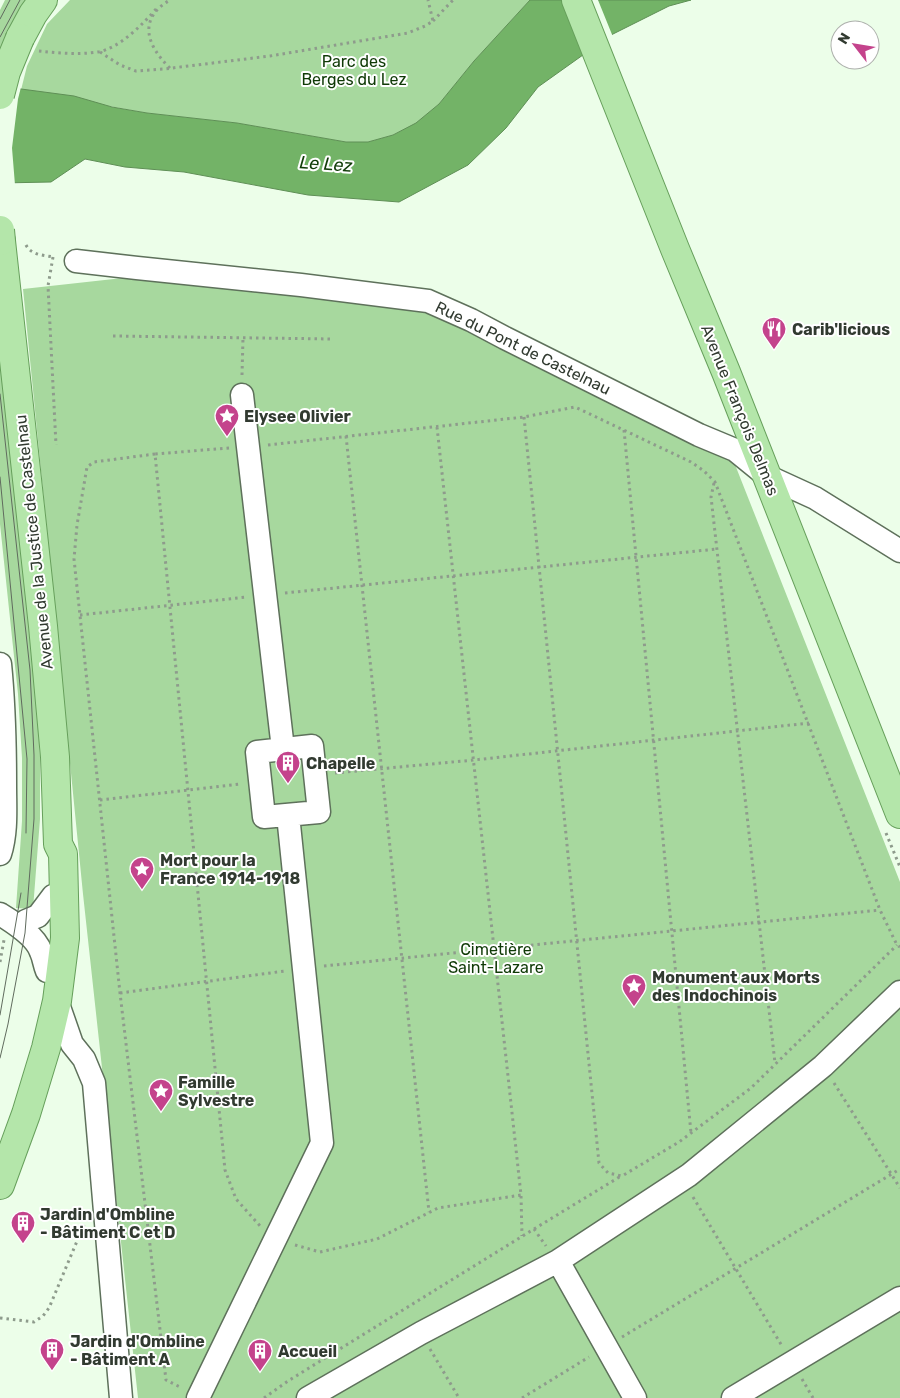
<svg xmlns="http://www.w3.org/2000/svg" width="900" height="1398" font-family="Rubik,sans-serif">
  <style>
    .green { fill: #a7d89e }
    .water { fill: #73b367; stroke: #5f8f56 }
    .pier { fill: #ecfee9 }
    .lines { fill: none; stroke-linecap: round; stroke-linejoin: round }
    .minor-casing { stroke: #5e715b; stroke-width: 25 }
    .major-casing { stroke: #669f5b; stroke-width: 30 }
    .path { stroke: #8e9b8c; stroke-width: 3; stroke-dasharray: 2.5 4; stroke-linecap: butt }
    .minor { stroke: #fff; stroke-width: 22 }
    .major { stroke: #b4e6aa; stroke-width: 28 }
    .tram { stroke: #606b5e; stroke-width: 1 }
    .major-bridge-casing { stroke: #669f5b; stroke-width: 30; stroke-linecap: butt }
    .major-bridge { stroke: #b4e6aa; stroke-width: 28 }
    .labels { text-anchor: middle; dominant-baseline: central; stroke-width: 4; stroke-linejoin: round; paint-order: stroke }
    .park-label { font-size: 16px; fill: #0f3a06; stroke: #fff }
    .poi-label { font-size: 16px; font-weight: bold; fill: #313a30; stroke: #fff; text-anchor: start }
    .street-label { font-size: 16px; fill: #313a30; stroke: #fff }
    .water-label { font-size: 18px; font-style: italic; fill: #123d09; stroke: #fff }
  </style>
  <rect width="100%" height="100%" fill="#ecfee9"/>
  <!-- green -->
  <path class="green" d="M5 0H28L0 54V10Z
    M70 0H530L474 61 439 104 417 123 393 135 368 142H346L237 123 147 113 21 90 27 66 47 24Z
    M141 276 432 309 732 457 900 882V1398H138L83 894 23 289Z
    M0 359 36 691 40 757V819L33 909 16 908 22 821V758L18 694 0 524Z"/>
  <!-- water -->
  <path class="water" d="M530 0H691L669 6 611 35 538 87 506 128 468 165 399 202 308 195 184 172 125 167 85 159 51 182 0 183 6 87 74 96 112 107 147 113 237 123 346 142H368L393 135 416 123 439 104 474 61Z"/>
  <!-- pier -->
  <path class="pier" d="M562 0H598L613 37 585 57Z
    M5 84 21 87 18 99 12 148 15 185H0V85Z"/>
  <g class="lines">
    <defs>
      <path id="minor" d="M76 261 137 268 301 285 428 301 471 320 505 338 699 435 735 450 767 476 815 498 900 551
        M242 395 283 749
        M0 664C4 704 5 744 5 785 5 808 7 832 0 854
        M312 746 319 812 264 817 257 752Z
        M0 914C13 922 36 936 41 952 44 958 44 964 47 971
        M20 926 26 921 38 916 53 896
        M57 1001 72 1044 84 1059 94 1083 121 1398
        M558 1261 635 1398
        M198 1398 322 1143 288 815
        M308 1398 421 1333 558 1261 689 1175 823 1066 900 992
        M733 1398 900 1298"/>
      <path id="major" d="M576 0 675 249 726 372 900 814
        M20 38 33 14 43 0
        M0 1185 26 1114 46 1048 57 1001 65 938 63 854 58 844 55 757 43 626 1 241"/>
    </defs>
    <!-- minor casing -->
    <use href="#minor" class="minor-casing"/>
    <!-- major casing -->
    <use href="#major" class="major-casing"/>
    <!-- path -->
    <path class="path" d="M433 21 453 0
      M39 51C58 53 78 55 98 52 120 48 143 24 157 8
      M100 52 120 65 136 71 164 69 270 56 408 33 425 26 433 21 428 0
      M170 68C147 46 137 19 170 0
      M26 245C31 255 43 255 53 257
      M53 257 48 286 56 445
      M113 336 332 339
      M242 375 243 338
      M524 417 599 1163 608 1173 622 1176 679 1142 751 1088 897 945
      M437 427 521 1195 522 1236
      M624 430 691 1133
      M346 436 429 1212
      M268 445 524 417 575 407 691 462 704 471 715 482 880 910 897 945 900 947
      M229 448 155 454 225 1170 236 1199 261 1227
      M155 454 94 462 87 467 77 525 74 559 120 993 166 1380 182 1388
      M714 483 711 497 775 1063
      M285 593 717 549
      M80 615 247 597
      M335 773 474 760 809 723
      M100 800 241 784
      M886 833 900 867
      M0 962 4 940
      M324 966 880 910
      M120 993 285 971
      M834 1083 900 1188
      M693 1197 782 1346
      M534 1229 621 1176
      M295 1245 320 1252 377 1239 438 1208 521 1195
      M0 1318 34 1322 43 1316 49 1308 85 1222
      M622 1337 900 1169
      M430 1349 459 1398
      M802 1379 813 1398
      M264 1398 288 1381 534 1229 546 1246
      M522 1398 589 1357"/>
    <!-- minor -->
    <use href="#minor" class="minor"/>
    <!-- major -->
    <use href="#major" class="major"/>
    <!-- tram -->
    <path class="tram" d="M0 19 10 0
      M0 37 20 0
      M0 394 30 670 34 755V819L25 933 8 1024 0 1058
      M0 477 27 759 26 833
      M0 1015 21 893"/>
    <defs>
      <path id="major-bridge" d="M0 95 6 72 20 38
        M0 230 1 241"/>
    </defs>
    <!-- major-bridge casing -->
    <use href="#major-bridge" class="major-bridge-casing"/>
    <!-- major-bridge -->
    <use href="#major-bridge" class="major-bridge"/>
  </g>
  <!-- icons -->
  <defs>
    <symbol id="restaurant-pin" viewBox="-11 -11 22 30"><path d="M0 17L-7.5 6A9.5 9.5 0 1 1 7.5 6Z" fill="#c4438c" stroke="#fff"/><path d="M-5-6h1v4h1v-4h1v4h1v-4h1v5L-1.5 .5V6h-2V.5L-5-1ZM5-6V6H3V1.5H1.5Q1.5-4 5-6Z" fill="#fff"/></symbol>
    <symbol id="sight-pin" viewBox="-11 -11 22 30"><path d="M0 17L-7.5 6A9.5 9.5 0 1 1 7.5 6Z" fill="#c4438c" stroke="#fff"/><path d="M0-6L1.8-2.2L6-1.7L2.9 1.2L3.7 5.4L0 3.3L-3.7 5.4L-2.9 1.2L-6-1.7L-1.8-2.2Z" fill="#fff"/></symbol>
    <symbol id="building-pin" viewBox="-11 -11 22 30"><path d="M0 17L-7.5 6A9.5 9.5 0 1 1 7.5 6Z" fill="#c4438c" stroke="#fff"/><path d="M-4-6H4V6H1V3H-1V6H-4ZM-2.5-4.3h1.7v1.8h-1.7ZM.8-4.3h1.7v1.8H.8ZM-2.5-1h1.7V.8h-1.7ZM.8-1h1.7V.8H.8Z" fill="#fff"/></symbol>
  </defs>
  <g fill-rule="evenodd">
    <use href="#restaurant-pin" x="760" y="315" width="28" height="38"/>
    <use href="#sight-pin" x="213" y="402" width="28" height="38"/>
    <use href="#building-pin" x="274" y="749" width="28" height="38"/>
    <use href="#sight-pin" x="128" y="855" width="28" height="38"/>
    <use href="#sight-pin" x="620" y="972" width="28" height="38"/>
    <use href="#sight-pin" x="147" y="1077" width="28" height="38"/>
    <use href="#building-pin" x="9" y="1209" width="28" height="38"/>
    <use href="#building-pin" x="38" y="1336" width="28" height="38"/>
    <use href="#building-pin" x="246" y="1337" width="28" height="38"/>
  </g>
  <g class="labels">
    <!-- park labels -->
    <g class="park-label">
      <text x="354" y="61">Parc des<tspan x="354" dy="18">Berges du Lez</tspan></text>
      <text x="496" y="949">Cimetière<tspan x="496" dy="18">Saint-Lazare</tspan></text>
    </g>
    <!-- poi labels -->
    <g class="poi-label">
      <text x="792" y="329">Carib'licious</text>
      <text x="244" y="416">Elysee Olivier</text>
      <text x="306" y="763">Chapelle</text>
      <text x="160" y="860">Mort pour la<tspan x="160" dy="18">France 1914-1918</tspan></text>
      <text x="652" y="977">Monument aux Morts<tspan x="652" dy="18">des Indochinois</tspan></text>
      <text x="178" y="1082">Famille<tspan x="178" dy="18">Sylvestre</tspan></text>
      <text x="40" y="1214">Jardin d'Ombline<tspan x="40" dy="18">- Bâtiment C et D</tspan></text>
      <text x="70" y="1341">Jardin d'Ombline<tspan x="70" dy="18">- Bâtiment A</tspan></text>
      <text x="278" y="1351">Accueil</text>
    </g>
    <!-- street labels -->
    <g class="street-label">
      <text transform="translate(523 348) rotate(26)">Rue du Pont de Castelnau</text>
      <text transform="translate(740 410) rotate(68)">Avenue François Delmas</text>
      <text transform="translate(34 542) rotate(-96)">Avenue de la Justice de Castelnau</text>
    </g>
    <!-- water labels -->
    <g class="water-label">
      <text transform="translate(326 164) rotate(4)">Le Lez</text>
    </g>
  </g>
  <!-- north arrow -->
  <g transform="translate(855 45) rotate(301)"><circle r="24" fill="#ffffff" stroke="#adb0ac"/>
  <path d="M0-4L9 19L0 12L-9 19Z" fill="#c4438c"/>
  <text y="-8" font-size="14" font-weight="bold" text-anchor="middle" fill="#313a30">N</text>
  </g>
</svg>
